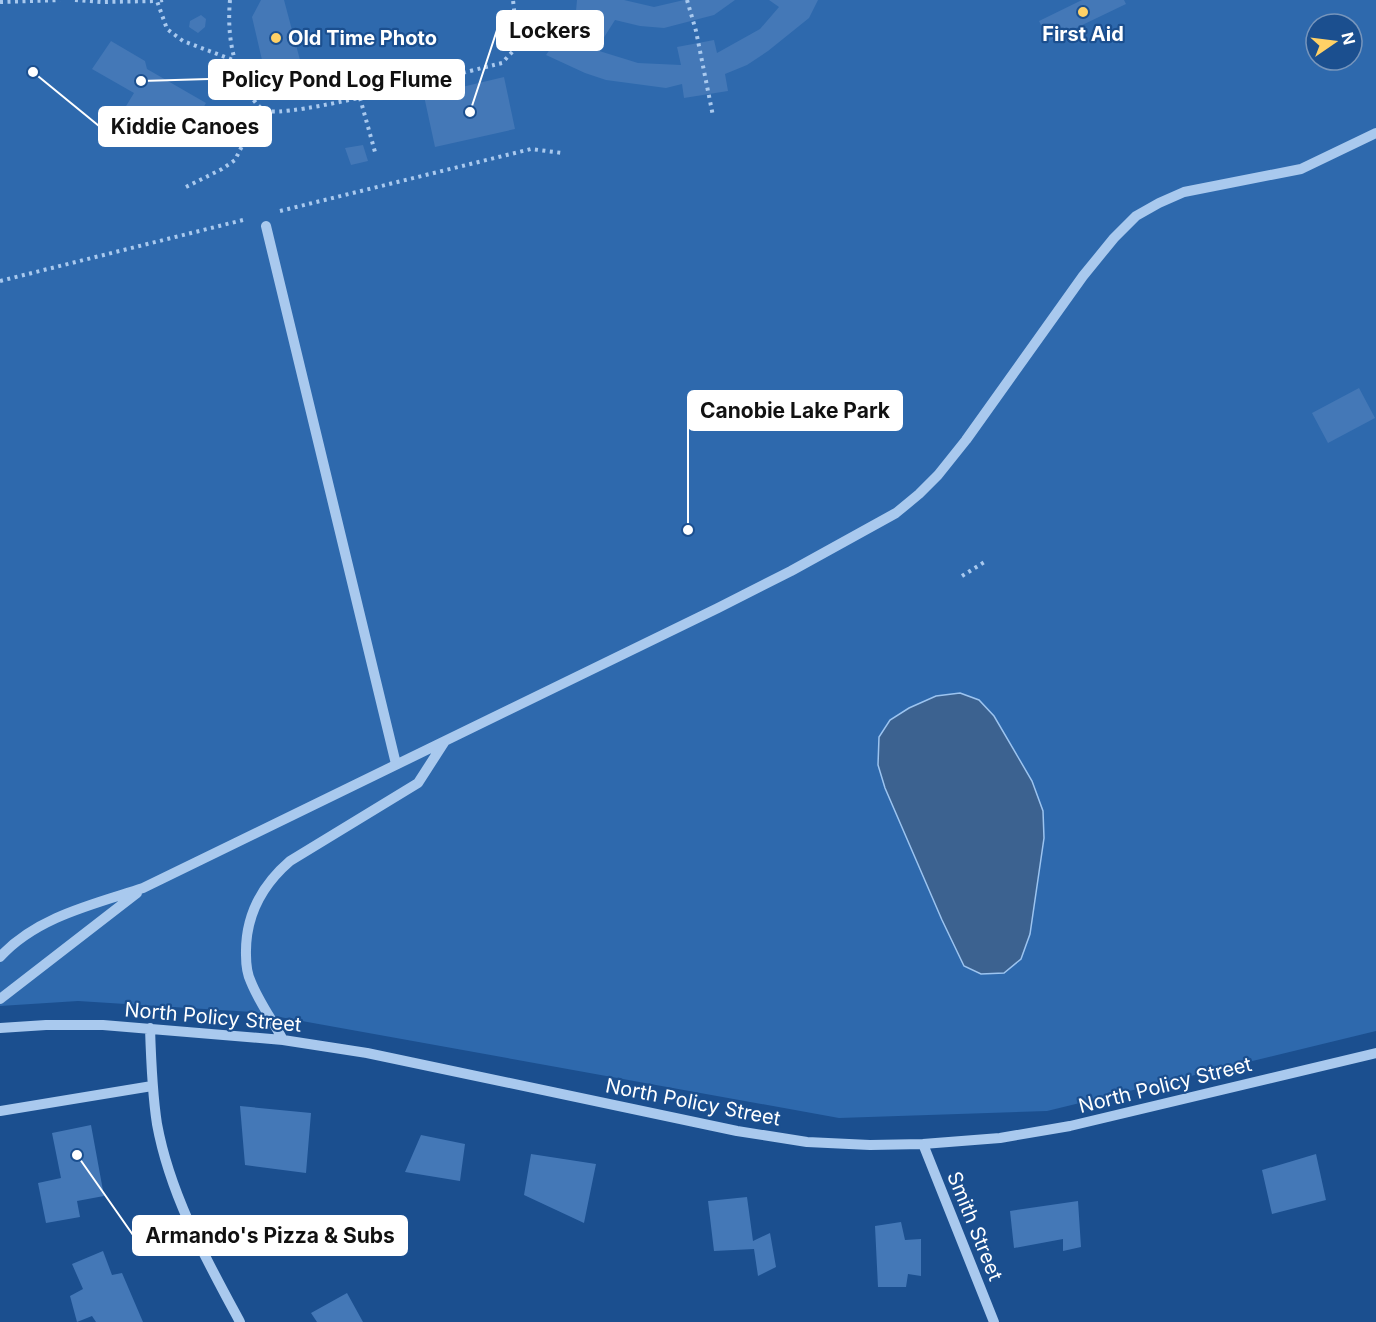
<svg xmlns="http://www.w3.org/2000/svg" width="1376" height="1322" font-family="Inter,sans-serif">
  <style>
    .green { fill: #2e69ad; fill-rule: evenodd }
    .water { fill: #3c6290; stroke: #9cc4f0; stroke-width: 1.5 }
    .building { fill: #4478b7 }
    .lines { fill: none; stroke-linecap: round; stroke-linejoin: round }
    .path { stroke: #a9c9ee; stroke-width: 4; stroke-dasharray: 3 4.5; stroke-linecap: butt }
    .minor { stroke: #a9c9ee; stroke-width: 10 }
    .poi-dot { fill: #ffd166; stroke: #1b4f8f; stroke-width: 2 }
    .labels { text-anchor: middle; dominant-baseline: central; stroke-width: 4.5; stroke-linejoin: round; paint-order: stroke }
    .poi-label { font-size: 20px; font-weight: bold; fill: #fff; stroke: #1b4f8f }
    .street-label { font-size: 20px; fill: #fff; stroke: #1b4f8f }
    .leader { fill: none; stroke: #fff; stroke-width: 2 }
    .callout-dot { fill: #fff; stroke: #1b4f8f; stroke-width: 2 }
    .callout { fill: #fff; stroke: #fff; stroke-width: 2 }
    .callout-label { font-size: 21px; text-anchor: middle; font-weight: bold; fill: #111 }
  </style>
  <rect width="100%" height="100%" fill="#1b4f8f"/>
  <!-- green -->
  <path class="green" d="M0 0H1376V1031L1047 1111 839 1118 252 1012 78 1001 0 1006ZM1316 24H1352V60H1316Z"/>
  <!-- water -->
  <path class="water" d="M960 693 979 700 994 716 1032 781 1043 811 1044 838 1030 934 1021 959 1004 973 981 974 964 966 942 920 885 788 878 765 879 737 890 720 909 708 936 696Z"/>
  <!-- building -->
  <path class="building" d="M261 0H284L300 60 265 73 252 17Z
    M577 0H624L654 7 684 0H735L714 15 664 28 640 26 615 20 596 50 638 63 681 65 677 47 714 40 717 53 760 29 779 7 769 0H818L809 18 768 51 747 65 725 74 728 91 684 98 682 84 666 88 606 80 585 73 546 55 576 11Z
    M1082 0H1124L1126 4 1049 41 1039 21Z
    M201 15 206 19 205 27 198 33 189 27 190 21Z
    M111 41 145 61 147 69 206 103 190 131 168 118 160 133 123 111 134 93 92 69Z
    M504 77 515 129 435 147 424 96Z
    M363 145 368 161 351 165 345 148Z
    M1359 388 1375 418 1328 443 1312 413Z
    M240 1106 311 1113 306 1173 245 1165Z
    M91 1125 104 1196 77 1201 80 1217 46 1223 38 1183 61 1178 52 1133Z
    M421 1135 465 1144 460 1181 405 1172Z
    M531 1154 596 1164 584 1223 524 1195Z
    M1316 1154 1326 1200 1272 1214 1262 1170Z
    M747 1197 753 1241 770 1233 776 1267 758 1276 754 1249 714 1251 708 1201Z
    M1078 1201 1081 1247 1063 1251V1239L1014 1248 1010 1211Z
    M901 1222 905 1240 921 1239V1276L908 1274 906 1287H878L875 1226Z
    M103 1251 112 1275 122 1273 143 1322H96L92 1316 77 1322 70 1296 83 1289 72 1264Z
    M347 1293 363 1322H317L311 1313Z"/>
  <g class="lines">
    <!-- path -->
    <path class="path" d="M75 0 102 2 157 1
      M163 0 157 1 167 29 183 41 233 60
      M230 0C227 33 232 64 249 93 253 99 257 106 264 110 284 121 468 71 502 63L515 49 517 36 513 0
      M687 0 696 31 713 116
      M0 2 60 0
      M360 98 375 152
      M186 187 222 169 235 160 243 144 266 111
      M280 211 531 149 562 153
      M0 281 247 219
      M962 576 986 561"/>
    <!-- minor -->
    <path class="minor" d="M266 226 396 764
      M0 957C36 917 94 904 143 888L718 608 791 571 896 513 919 494 938 475 966 440 1083 276 1114 238 1136 216 1159 203 1184 192 1301 169 1376 133
      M0 999 137 893
      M0 1028 46 1025H103L283 1040 367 1053 737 1131 807 1142 870 1145 923 1144 1000 1138 1070 1126 1376 1053
      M150 1028C151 1060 152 1092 157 1124 170 1195 206 1259 240 1322
      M283 1040C273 1021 259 1002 251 982 247 974 246 964 246 955 245 916 261 886 290 861L418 783 445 741
      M0 1111 152 1086
      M923 1144 994 1322"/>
  </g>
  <!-- markers -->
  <g class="poi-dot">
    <circle cx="1083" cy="12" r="6"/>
    <circle cx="276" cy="38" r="6"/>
  </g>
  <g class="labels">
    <!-- poi labels -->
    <g class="poi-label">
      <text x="1083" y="34">First Aid</text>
      <text x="288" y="38" text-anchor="start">Old Time Photo</text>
    </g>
    <!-- street labels -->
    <g class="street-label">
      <text transform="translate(213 1017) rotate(5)">North Policy Street</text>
      <text transform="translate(1165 1085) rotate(-14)">North Policy Street</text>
      <text transform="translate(693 1102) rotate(11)">North Policy Street</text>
      <text transform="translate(975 1226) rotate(68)">Smith Street</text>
    </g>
  </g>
  <!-- callouts -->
  <path class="leader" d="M470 112L497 30M141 81L209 79M33 72L99 126M688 530L688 410M77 1155L133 1235"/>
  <g class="callout-dot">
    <circle cx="470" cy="112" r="6"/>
    <circle cx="141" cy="81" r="6"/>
    <circle cx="33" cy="72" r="6"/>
    <circle cx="688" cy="530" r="6"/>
    <circle cx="77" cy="1155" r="6"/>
  </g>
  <g class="callout">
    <rect x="497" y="11" width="106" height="39" rx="6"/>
    <rect x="209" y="60" width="255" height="39" rx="6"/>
    <rect x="99" y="107" width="172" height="39" rx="6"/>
    <rect x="688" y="391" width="214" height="39" rx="6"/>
    <rect x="133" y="1216" width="274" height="39" rx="6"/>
  </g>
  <g class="callout-label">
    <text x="550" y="38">Lockers</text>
    <text x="337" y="87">Policy Pond Log Flume</text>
    <text x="185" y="134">Kiddie Canoes</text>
    <text x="795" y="418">Canobie Lake Park</text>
    <text x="270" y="1243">Armando's Pizza &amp; Subs</text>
  </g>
  <!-- north arrow -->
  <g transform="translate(1334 42) rotate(76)"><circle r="28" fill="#1b4f8f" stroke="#7695bc" stroke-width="1.5"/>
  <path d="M0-4.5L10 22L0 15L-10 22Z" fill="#ffd166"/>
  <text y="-9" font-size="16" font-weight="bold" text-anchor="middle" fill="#ffffff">N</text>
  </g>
</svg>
